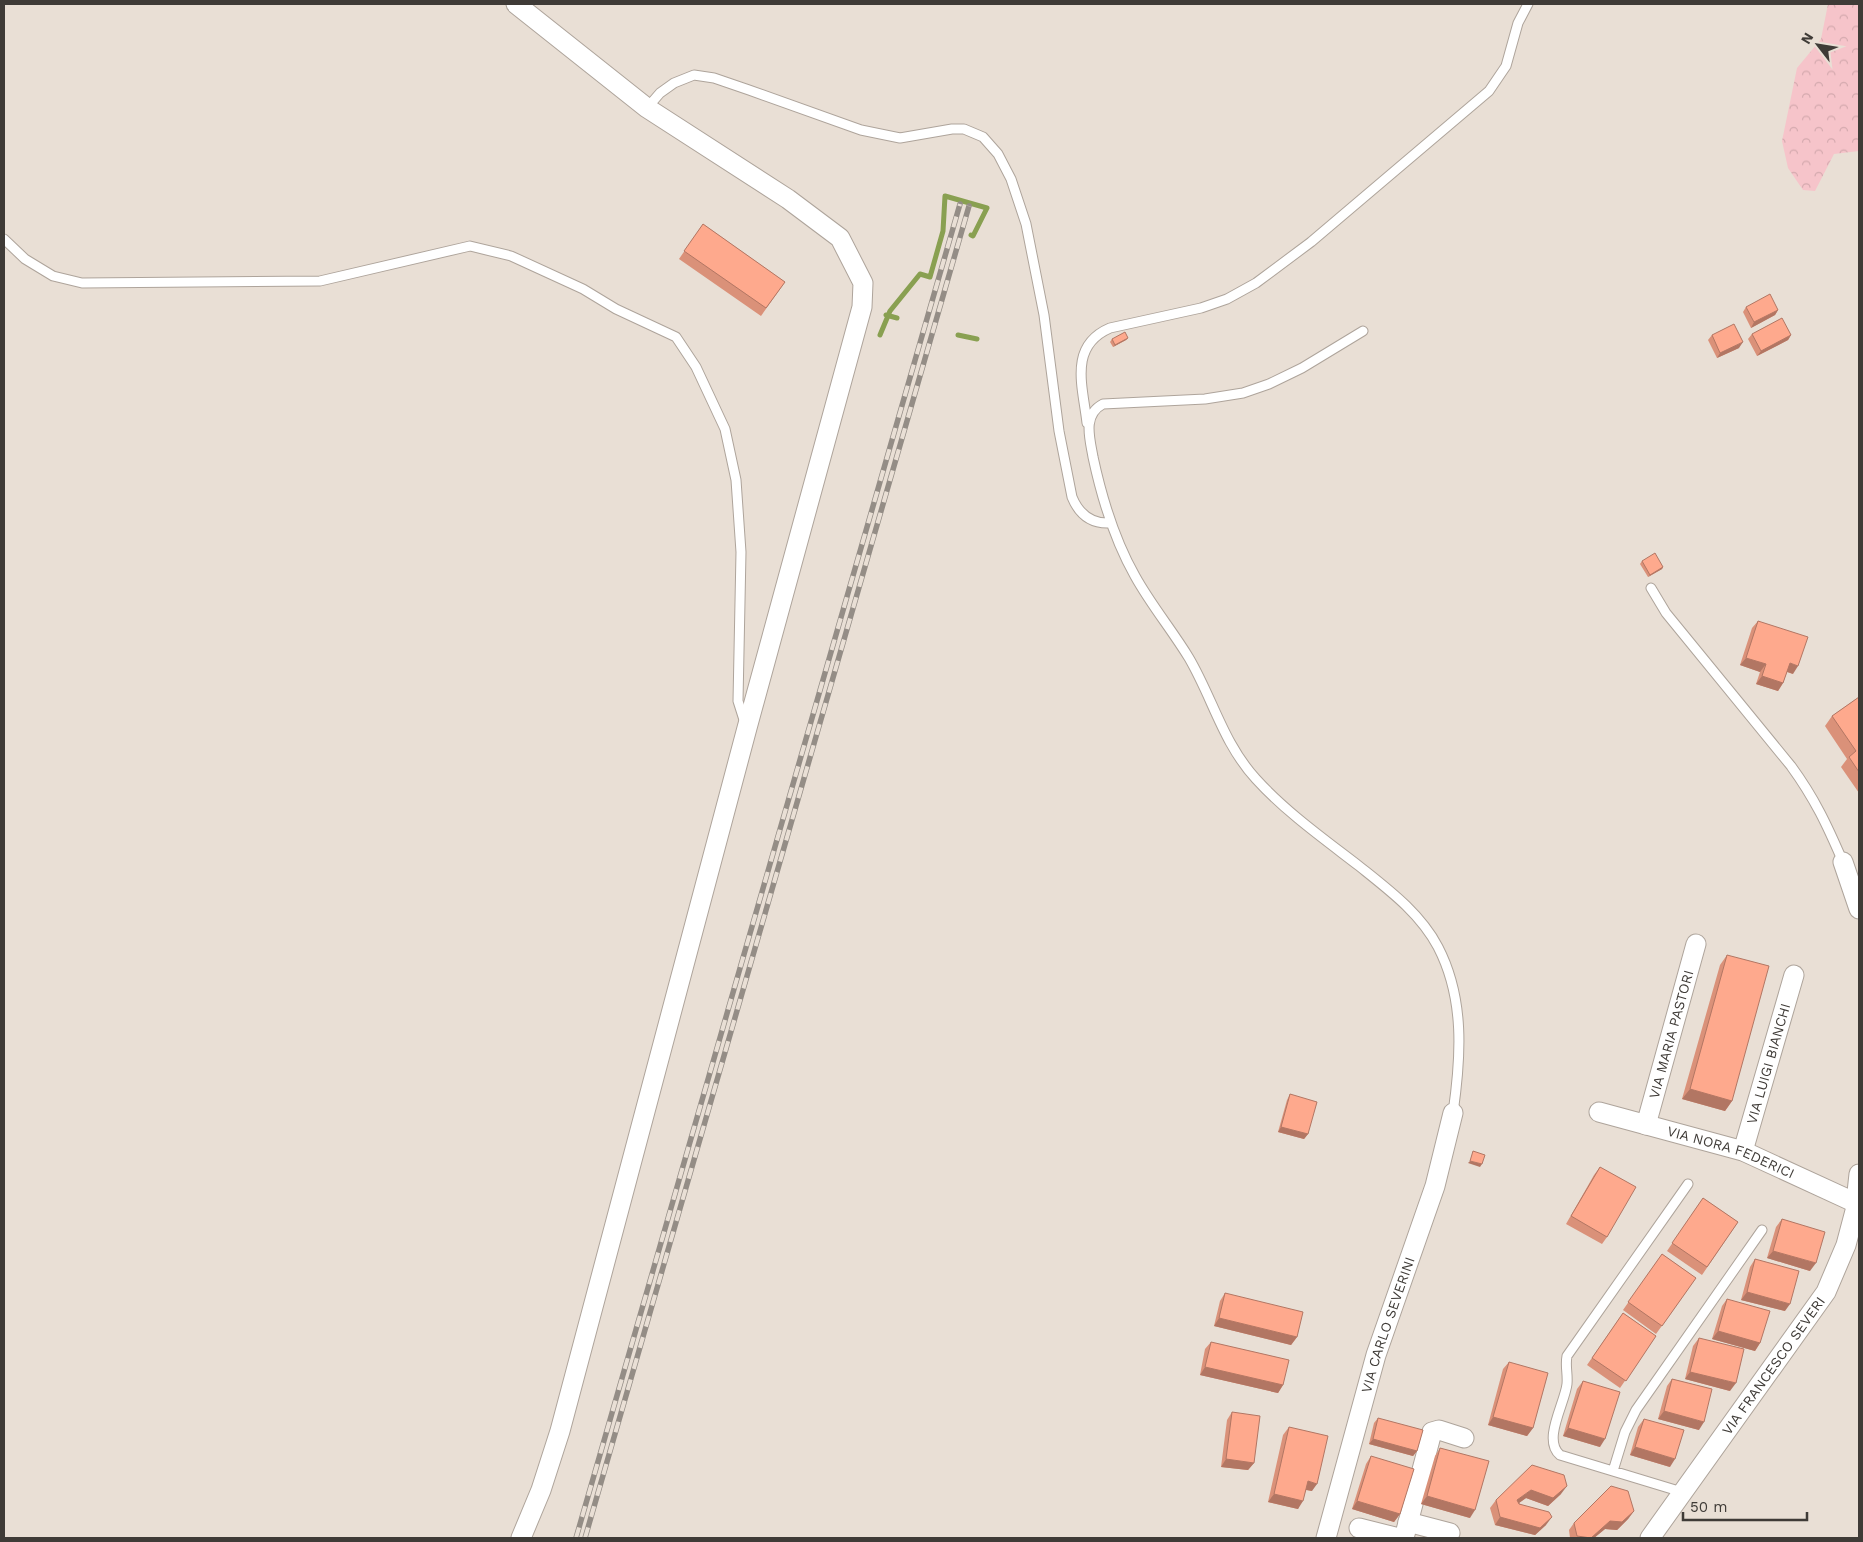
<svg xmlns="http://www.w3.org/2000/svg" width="1863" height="1542" font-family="'Work Sans',sans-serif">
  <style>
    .forest { fill: url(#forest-crowns) }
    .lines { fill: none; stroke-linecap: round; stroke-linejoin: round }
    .stream { stroke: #89a051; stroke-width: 5 }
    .lane-casing { stroke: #aea49b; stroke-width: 11 }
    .street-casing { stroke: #aea49b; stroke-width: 21 }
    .lane { stroke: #fff; stroke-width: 9 }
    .street { stroke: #fff; stroke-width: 19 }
    .rail-casing { stroke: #948d86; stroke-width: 5.5 }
    .rail { stroke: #e9dfd5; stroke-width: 4; stroke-dasharray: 11; stroke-linecap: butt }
    .wall { fill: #da9179 }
    .shaded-wall { fill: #b27663 }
    .building { fill: #fea98d; stroke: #b27663 }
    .labels { text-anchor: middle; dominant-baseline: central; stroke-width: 4; stroke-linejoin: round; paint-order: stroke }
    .street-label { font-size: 14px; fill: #3f3b37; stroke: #e9dfd5 }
  </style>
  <defs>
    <pattern id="forest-crowns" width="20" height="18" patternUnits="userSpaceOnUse" patternTransform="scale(1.25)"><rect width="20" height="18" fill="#f6c4ca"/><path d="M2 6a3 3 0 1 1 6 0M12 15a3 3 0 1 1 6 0" fill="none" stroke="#d4a9ae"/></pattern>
  </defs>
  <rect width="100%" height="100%" fill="#e9dfd5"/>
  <!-- forest -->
  <path class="forest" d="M1828 4H1859V151L1834 154 1815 191 1803 190 1788 168 1782 141 1797 68 1821 39Z"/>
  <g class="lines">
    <!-- stream -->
    <path class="stream" d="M886 315 897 318
      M880 335 890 311 920 274 930 277 943 231 945 196 987 208 973 236 971 235
      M958 335 977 339"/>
    <defs>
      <path id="lane" d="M647 108 660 93 674 83 694 75 714 78 749 90 861 130 900 138 952 129H964L983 137 998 154 1011 179 1026 224 1044 315 1059 431 1072 497C1079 514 1091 524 1110 523
        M4 239 25 259 53 276 82 283 320 281 470 246 511 256 583 289 616 309 676 337 696 367 725 429 736 480 741 552 738 701 745 723
        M1363 331 1302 368 1269 384 1243 393 1205 399 1103 404C1082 415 1090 439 1093 457 1102 499 1114 539 1135 576 1151 605 1172 630 1189 658 1213 699 1223 743 1256 779 1286 812 1324 839 1359 866 1389 890 1420 913 1438 947 1465 999 1461 1057 1453 1113
        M1087 423C1083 387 1068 346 1110 328L1201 308 1227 299 1256 283 1311 242 1489 91 1506 66 1518 23 1528 4
        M1651 588 1666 613 1791 766C1815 799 1827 825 1843 862
        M1613 1471 1625 1432 1636 1410 1762 1230
        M1682 1492 1560 1455C1542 1440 1565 1403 1567 1384 1568 1374 1565 1366 1567 1356L1688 1184"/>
      <g id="street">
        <path d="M516 4 647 108 788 199 840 238 863 283 862 307 747 728 560 1431 541 1490 521 1538"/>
        <path d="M1843 862 1859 909"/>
        <path id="s1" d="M1599 1112 1743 1151 1856 1203"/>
        <path id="s2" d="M1646 1125 1696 944"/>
        <path id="s3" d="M1743 1151 1794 975"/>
        <path d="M1408 1522 1450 1533"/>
        <path d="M1359 1528 1399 1538"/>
        <path id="s4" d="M1326 1538 1376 1355 1435 1186 1453 1113"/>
        <path d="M1404 1538 1432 1432 1439 1430 1464 1438"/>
        <path id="s5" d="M1650 1538 1826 1292 1846 1245 1855 1211 1859 1174"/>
      </g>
    </defs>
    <!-- lane casing -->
    <use href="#lane" class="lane-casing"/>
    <!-- street casing -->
    <use href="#street" class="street-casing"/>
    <!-- lane -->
    <use href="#lane" class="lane"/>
    <!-- street -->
    <use href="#street" class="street"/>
    <defs>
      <path id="rail" d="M576 1538 960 204
        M585 1538 969 206"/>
    </defs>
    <!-- rail casing -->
    <use href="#rail" class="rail-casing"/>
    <!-- rail -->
    <use href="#rail" class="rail"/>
  </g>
  <!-- wall -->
  <path class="wall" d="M703 224 785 282 761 316 679 259Z
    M1746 307 1778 310 1775 315 1751 328 1743 312Z
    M1752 334 1791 335 1788 340 1757 356 1748 339Z
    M1712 335 1739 348 1717 358 1708 340Z
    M1128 338 1126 340 1113 347 1110 342 1112 339Z
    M1642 561 1663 567 1662 569 1648 577 1640 564Z
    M1758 621 1793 674 1787 672 1783 683 1778 691 1756 684 1760 672 1740 665 1752 628Z
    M1859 697V793L1841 767 1847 759 1825 726 1832 716Z
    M1727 955 1732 1101 1725 1111 1682 1099 1720 965Z
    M1290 1094 1308 1134 1304 1139 1278 1132 1287 1100Z
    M1600 1167 1607 1237 1602 1244 1566 1224 1594 1175Z
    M1703 1198 1738 1222 1702 1275 1667 1251Z
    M1782 1219 1810 1271 1767 1258 1776 1227Z
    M1662 1254 1696 1278 1656 1334 1623 1310Z
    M1755 1259 1785 1311 1741 1300 1750 1267Z
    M1225 1293 1297 1337 1291 1345 1214 1326 1220 1301Z
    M1727 1299 1760 1343 1755 1351 1712 1339 1722 1306Z
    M1623 1313 1656 1336 1620 1388 1587 1365Z
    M1699 1338 1730 1391 1685 1379 1693 1346Z
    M1211 1342 1283 1385 1278 1393 1200 1375 1205 1349Z
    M1509 1362 1533 1428 1527 1436 1488 1425 1503 1369Z
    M1672 1379 1699 1430 1658 1419 1667 1386Z
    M1583 1381 1600 1447 1563 1436 1577 1389Z
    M1232 1412 1254 1463 1248 1470 1221 1467 1227 1420Z
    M1378 1418 1417 1451 1413 1456 1369 1444 1374 1423Z
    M1644 1419 1670 1467 1630 1455 1638 1427Z
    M1289 1427 1312 1491 1306 1490 1298 1509 1268 1502 1283 1435Z
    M1440 1448 1470 1518 1421 1504 1435 1456Z
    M1371 1456 1400 1514 1394 1522 1352 1509 1366 1464Z
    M1561 1494 1548 1506 1526 1498 1519 1503 1546 1525 1535 1535 1495 1525 1490 1508 1496 1500Z
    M1634 1511 1628 1519 1617 1530 1605 1529 1594 1538H1570L1569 1530 1574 1523Z"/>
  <!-- shaded-wall -->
  <path class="shaded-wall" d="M1778 310 1775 315 1751 328 1754 322Z
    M1791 335 1788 340 1757 356 1761 351Z
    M1128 338 1126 340 1113 347 1115 345Z
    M1743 342 1739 348 1717 358 1720 353Z
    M1663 567 1662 569 1648 577 1650 575Z
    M1746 658 1766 664 1760 672 1740 665Z
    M1790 663 1798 666 1793 674 1785 671Z
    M1762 676 1783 683 1778 691 1756 684Z
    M1690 1089 1732 1101 1725 1111 1682 1099Z
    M1281 1127 1308 1134 1304 1139 1278 1132Z
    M1470 1161 1482 1164 1480 1167 1468 1163Z
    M1773 1251 1816 1263 1810 1271 1767 1258Z
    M1747 1292 1790 1304 1785 1311 1741 1300Z
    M1219 1318 1297 1337 1291 1345 1214 1326Z
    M1718 1331 1760 1343 1755 1351 1712 1339Z
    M1205 1367 1283 1385 1278 1393 1200 1375Z
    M1690 1372 1736 1383 1730 1391 1685 1379Z
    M1664 1411 1704 1422 1699 1430 1658 1419Z
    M1493 1417 1533 1428 1527 1436 1488 1425Z
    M1568 1428 1605 1439 1600 1447 1563 1436Z
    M1373 1439 1417 1451 1413 1456 1369 1444Z
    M1635 1447 1675 1459 1670 1467 1630 1455Z
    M1226 1459 1254 1463 1248 1470 1221 1467Z
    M1308 1481 1317 1484 1312 1491 1302 1489Z
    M1567 1486 1561 1494 1548 1506 1526 1498 1512 1508 1517 1500 1531 1490Z
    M1274 1494 1303 1501 1298 1509 1268 1502Z
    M1427 1496 1475 1510 1470 1518 1421 1504Z
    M1357 1501 1400 1514 1394 1522 1352 1509Z
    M1634 1511 1628 1519 1617 1530 1605 1529 1594 1538H1591L1610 1521Z
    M1500 1517H1552L1546 1525 1535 1535 1495 1525Z"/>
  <!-- building -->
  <path class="building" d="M703 224 785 282 766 308 684 251Z
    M1770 294 1778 310 1754 322 1746 307Z
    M1782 318 1791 335 1761 351 1752 334Z
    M1734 324 1743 342 1720 353 1712 335Z
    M1125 332 1128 338 1115 345 1112 339Z
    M1655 553 1663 567 1650 575 1642 561Z
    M1758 621 1808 637 1798 666 1790 663 1783 683 1762 676 1766 664 1746 658Z
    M1859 697V772L1849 757 1856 751 1832 716Z
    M1727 955 1769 966 1732 1101 1690 1089Z
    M1290 1094 1317 1102 1308 1134 1281 1127Z
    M1473 1151 1485 1155 1482 1164 1470 1161Z
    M1600 1167 1636 1187 1607 1237 1571 1216Z
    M1703 1198 1738 1222 1707 1267 1672 1243Z
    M1782 1219 1825 1232 1816 1263 1773 1251Z
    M1662 1254 1696 1278 1662 1326 1628 1302Z
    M1755 1259 1799 1271 1790 1304 1747 1292Z
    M1225 1293 1303 1312 1297 1337 1219 1318Z
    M1727 1299 1770 1311 1760 1343 1718 1331Z
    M1623 1313 1656 1336 1626 1381 1592 1358Z
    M1699 1338 1744 1349 1736 1383 1690 1372Z
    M1211 1342 1289 1360 1283 1385 1205 1367Z
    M1509 1362 1548 1373 1533 1428 1493 1417Z
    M1672 1379 1712 1389 1704 1422 1664 1411Z
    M1583 1381 1620 1392 1605 1439 1568 1428Z
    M1232 1412 1260 1416 1254 1463 1226 1459Z
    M1378 1418 1423 1430 1417 1451 1373 1439Z
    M1644 1419 1684 1430 1675 1459 1635 1447Z
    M1289 1427 1328 1436 1317 1484 1308 1481 1303 1501 1274 1494Z
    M1440 1448 1489 1461 1475 1510 1427 1496Z
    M1371 1456 1414 1469 1400 1514 1357 1501Z
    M1532 1465 1564 1475 1567 1486 1553 1498 1531 1490 1517 1500 1519 1504 1549 1512 1552 1517 1540 1528 1500 1517 1496 1500Z
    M1611 1486 1628 1491 1634 1511 1622 1522 1610 1521 1591 1538 1577 1536 1574 1523Z"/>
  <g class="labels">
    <!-- street labels -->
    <g class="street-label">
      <text stroke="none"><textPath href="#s2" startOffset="94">VIA MARIA PASTORI</textPath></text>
      <text stroke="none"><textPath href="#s3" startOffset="91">VIA LUIGI BIANCHI</textPath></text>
      <text stroke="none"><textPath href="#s1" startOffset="138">VIA NORA FEDERICI</textPath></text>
      <text stroke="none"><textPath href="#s4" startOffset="222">VIA CARLO SEVERINI</textPath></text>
      <text stroke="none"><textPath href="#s5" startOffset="212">VIA FRANCESCO SEVERI</textPath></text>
    </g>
  </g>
  <!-- border -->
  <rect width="1863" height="1542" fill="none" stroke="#3f3b37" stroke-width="10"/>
  <!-- north arrow -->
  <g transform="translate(1818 45) rotate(301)" stroke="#e9dfd5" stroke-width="4" paint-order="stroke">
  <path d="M0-4L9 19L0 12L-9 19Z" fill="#3f3b37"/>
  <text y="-8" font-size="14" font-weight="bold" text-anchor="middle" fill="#3f3b37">N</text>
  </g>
  <!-- scale -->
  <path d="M1683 1512v8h124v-8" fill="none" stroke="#3f3b37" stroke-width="2.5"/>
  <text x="1690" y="1512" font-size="15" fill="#3f3b37" stroke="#e9dfd5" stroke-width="4" paint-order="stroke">50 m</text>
</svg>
